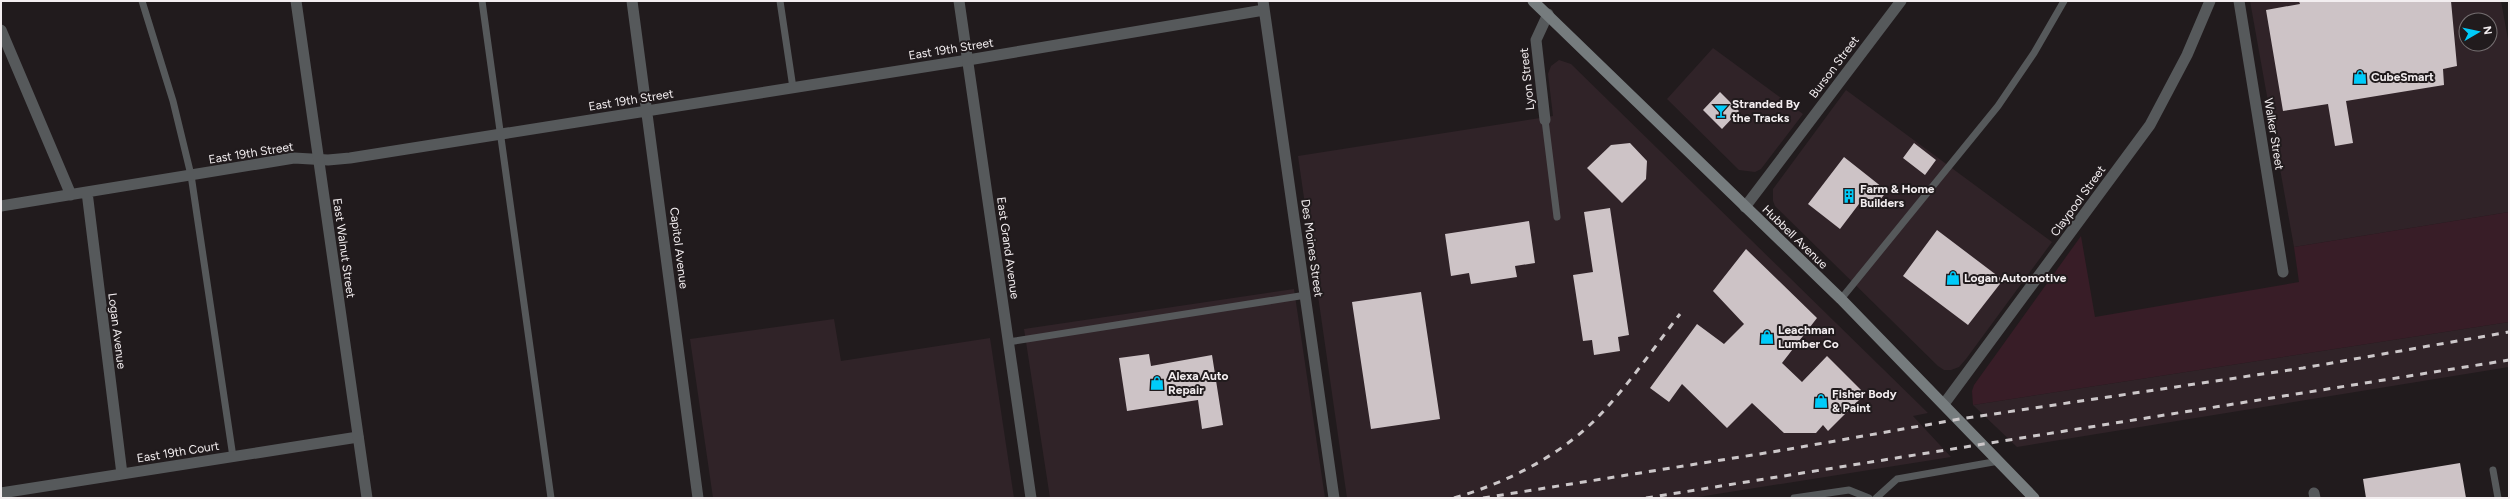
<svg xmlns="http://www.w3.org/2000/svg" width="2510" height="499" font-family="Figtree,sans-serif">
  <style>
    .built { fill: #302328; fill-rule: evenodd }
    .green { fill: #381d27 }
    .building { fill: #cdc3c6 }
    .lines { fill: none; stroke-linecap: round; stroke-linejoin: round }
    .service { stroke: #56595b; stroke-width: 7 }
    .minor { stroke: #56595b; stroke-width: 11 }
    .tertiary { stroke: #56595b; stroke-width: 11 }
    .secondary { stroke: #767c7e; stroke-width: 11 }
    .rail { stroke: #ccc7c9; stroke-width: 3; stroke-dasharray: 7 7; stroke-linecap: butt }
    .labels { text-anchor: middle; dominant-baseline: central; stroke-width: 4; stroke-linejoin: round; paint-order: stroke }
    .street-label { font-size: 12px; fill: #f3eef0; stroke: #211b1d }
    .poi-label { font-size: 12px; font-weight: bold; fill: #f3eef0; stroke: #211b1d; text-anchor: start }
  </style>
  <rect width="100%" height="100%" fill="#211b1d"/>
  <!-- built -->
  <path class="built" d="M2250 1H2501L2509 45V212L2294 247ZM2466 20H2490V44H2466Z
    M1713 48 1803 114 1761 169 1755 172 1739 170 1667 99Z
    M1559 60 1571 64 1928 413 1913 416 1951 457 1692 498H1347L1298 156 1553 116 1548 74 1551 66Z
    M1846 90 2052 242 1966 359 1959 367 1951 370H1944L1938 366 1775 206 1773 201V189Z
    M1294 289 1325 498H1050L1024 329Z
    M834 319 841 361 990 338 1014 498H713L690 339Z
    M2509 322V367L2017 447 1973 405Z"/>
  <!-- green -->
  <path class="green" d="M2509 212V322L1973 405 1972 391 1974 385 2081 236 2095 317 2299 282 2294 247Z"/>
  <!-- building -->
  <path class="building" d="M2299 1H2451L2457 66 2443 69 2444 85 2346 101 2353 143 2335 146 2328 104 2283 111 2266 10 2300 4Z
    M1720 92 1739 111 1722 129 1703 110Z
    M1630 143 1647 161 1646 179 1622 203 1587 168 1611 145Z
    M1914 143 1936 160 1925 175 1903 158Z
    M1844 157 1887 191 1873 209 1862 200 1840 229 1808 204Z
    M1610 208 1629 335 1618 337 1620 351 1594 355 1592 340 1583 341 1573 275 1593 272 1584 212Z
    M1529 221 1535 263 1515 266 1517 277 1471 284 1469 273 1451 276 1445 234Z
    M1937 230 2003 280 1968 325 1903 276Z
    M1746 249 1817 318 1782 363 1802 382 1827 356 1865 394 1828 431 1823 425 1816 433H1784L1752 403 1727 428 1682 384 1669 402 1650 388 1697 324 1724 344 1744 324 1713 291Z
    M1421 292 1440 419 1371 429 1352 302Z
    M1149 354 1151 366 1212 355 1223 425 1202 429 1198 400 1127 411 1119 358Z
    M2460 463 2466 498H2366L2363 479Z"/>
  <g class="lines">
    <!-- service -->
    <path class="service" d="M142 1 173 101 191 175 233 457
      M482 1 551 498
      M780 1 793 88
      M1545 120 1557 217
      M1841 299 1998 106 2034 53 2064 1
      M1008 342 1306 295
      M2493 470 2498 498
      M1794 498 1849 490 1869 498
      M1876 498 1897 479 1999 461"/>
    <!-- minor -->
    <path class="minor" d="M632 1 698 498
      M1263 1 1334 498
      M2239 1 2283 272
      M1 30 71 195
      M1545 120 1536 40 1548 14
      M87 192 122 474
      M1 206 294 158 328 160 350 158 968 60 1264 10
      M1745 207 1901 1
      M1944 404 2150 125 2187 55 2210 1
      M1 493 358 437
      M2314 493 2315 498"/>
    <!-- tertiary -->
    <path class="tertiary" d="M296 1 367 498
      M959 1 1031 498"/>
    <!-- secondary -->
    <path class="secondary" d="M1533 1 1841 299 2034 498"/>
    <!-- rail -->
    <path class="rail" d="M1454 498C1505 483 1556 458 1594 421 1626 389 1652 350 1680 314
      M1483 498 1784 450 1960 419 2303 368 2509 332
      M1646 498 2509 360"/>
  </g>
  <!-- icons -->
  <defs>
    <symbol id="shop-bare" viewBox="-9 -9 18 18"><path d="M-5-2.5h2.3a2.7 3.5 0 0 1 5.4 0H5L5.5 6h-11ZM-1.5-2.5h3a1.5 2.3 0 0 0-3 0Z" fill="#00cbf9" stroke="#211b1d" stroke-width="2.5" paint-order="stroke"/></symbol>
    <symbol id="bar-bare" viewBox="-9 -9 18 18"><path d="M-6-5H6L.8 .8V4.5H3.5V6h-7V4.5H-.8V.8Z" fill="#00cbf9" stroke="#211b1d" stroke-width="2.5" paint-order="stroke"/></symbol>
    <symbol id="building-bare" viewBox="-9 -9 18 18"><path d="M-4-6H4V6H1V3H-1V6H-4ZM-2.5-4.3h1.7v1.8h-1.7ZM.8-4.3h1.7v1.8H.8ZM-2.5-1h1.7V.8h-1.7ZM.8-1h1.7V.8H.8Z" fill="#00cbf9" stroke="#211b1d" stroke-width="2.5" paint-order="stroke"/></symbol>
  </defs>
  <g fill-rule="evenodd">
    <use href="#shop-bare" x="2350" y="67" width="20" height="20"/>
    <use href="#bar-bare" x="1711" y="101" width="20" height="20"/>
    <use href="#building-bare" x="1839" y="186" width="20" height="20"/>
    <use href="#shop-bare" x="1943" y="268" width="20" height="20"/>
    <use href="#shop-bare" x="1757" y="327" width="20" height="20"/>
    <use href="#shop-bare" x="1147" y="373" width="20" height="20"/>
    <use href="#shop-bare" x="1811" y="391" width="20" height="20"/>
  </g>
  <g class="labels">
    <!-- street labels -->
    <g class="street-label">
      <text transform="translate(951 49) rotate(-9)">East 19th Street</text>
      <text transform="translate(1834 67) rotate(-53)">Burson Street</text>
      <text transform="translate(1527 79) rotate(-96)">Lyon Street</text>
      <text transform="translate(631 100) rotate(-9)">East 19th Street</text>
      <text transform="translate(2274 134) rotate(81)">Walker Street</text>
      <text transform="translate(251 153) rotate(-9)">East 19th Street</text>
      <text transform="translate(2078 201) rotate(-54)">Claypool Street</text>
      <text transform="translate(1795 237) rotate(44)">Hubbell Avenue</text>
      <text transform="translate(344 248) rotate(82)">East Walnut Street</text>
      <text transform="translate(679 248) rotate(83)">Capitol Avenue</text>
      <text transform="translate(1008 248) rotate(82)">East Grand Avenue</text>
      <text transform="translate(1312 248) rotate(82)">Des Moines Street</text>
      <text transform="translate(117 331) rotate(83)">Logan Avenue</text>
      <text transform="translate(178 452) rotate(-9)">East 19th Court</text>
    </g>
    <!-- poi labels -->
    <g class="poi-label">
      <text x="2371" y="77">CubeSmart</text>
      <text x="1732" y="104">Stranded By<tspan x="1732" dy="14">the Tracks</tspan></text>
      <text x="1860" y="189">Farm &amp; Home<tspan x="1860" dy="14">Builders</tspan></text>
      <text x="1964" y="278">Logan Automotive</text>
      <text x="1778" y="330">Leachman<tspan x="1778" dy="14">Lumber Co</tspan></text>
      <text x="1168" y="376">Alexa Auto<tspan x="1168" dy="14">Repair</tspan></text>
      <text x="1832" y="394">Fisher Body<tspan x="1832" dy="14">&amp; Paint</tspan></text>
    </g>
  </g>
  <!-- border -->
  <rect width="2510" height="499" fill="none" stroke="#f3eef0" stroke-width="4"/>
  <!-- north arrow -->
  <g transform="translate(2478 32) rotate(81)"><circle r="19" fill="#211b1d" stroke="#756f71"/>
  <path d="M0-3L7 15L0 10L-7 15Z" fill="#00cbf9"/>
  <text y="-6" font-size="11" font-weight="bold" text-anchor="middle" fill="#f3eef0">N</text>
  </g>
</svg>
